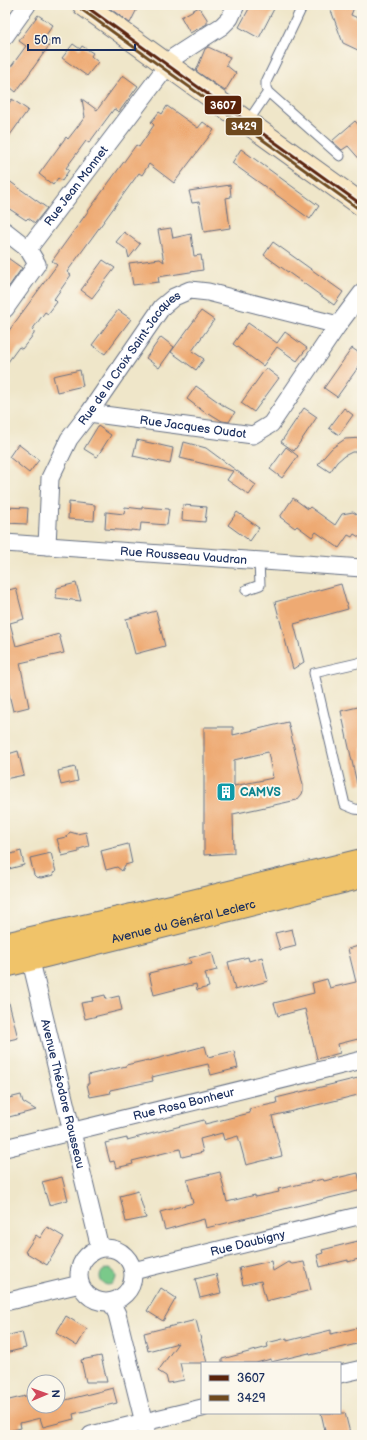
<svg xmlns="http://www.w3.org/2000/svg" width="367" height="1440" font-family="'Balsamiq Sans',sans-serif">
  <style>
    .green { fill: #7ac98a; stroke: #4a7c74 }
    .building { fill: #eeaa73; fill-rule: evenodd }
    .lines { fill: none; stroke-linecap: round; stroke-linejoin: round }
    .service-casing { stroke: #656f83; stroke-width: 11 }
    .minor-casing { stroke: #656f83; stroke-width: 19 }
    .secondary-casing { stroke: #656f83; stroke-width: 24 }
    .primary-casing { stroke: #656f83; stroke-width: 24 }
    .service { stroke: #fff; stroke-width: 9 }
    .minor { stroke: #fff; stroke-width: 17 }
    .secondary { stroke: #f9e7c3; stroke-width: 22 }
    .primary { stroke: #f0c369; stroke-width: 22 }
    .bus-1-casing { stroke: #fbf7ec; stroke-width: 6 }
    .bus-2-casing { stroke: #fbf7ec; stroke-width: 6 }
    .bus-1 { stroke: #5a230a; stroke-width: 3 }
    .bus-2 { stroke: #6e491e; stroke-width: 3 }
    .labels { text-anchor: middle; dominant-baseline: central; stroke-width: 4; stroke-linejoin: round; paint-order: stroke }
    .street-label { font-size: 12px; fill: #1b2f5e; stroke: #fbf7ec }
    .culture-label { font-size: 12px; font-weight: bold; fill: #0d838f; stroke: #fbf7ec; text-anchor: start }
    .line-badge { stroke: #fbf7ec; stroke-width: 1.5 }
    .badge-label { font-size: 11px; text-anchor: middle; font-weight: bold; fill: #fff }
  </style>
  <rect width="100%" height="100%" fill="#fbf7ec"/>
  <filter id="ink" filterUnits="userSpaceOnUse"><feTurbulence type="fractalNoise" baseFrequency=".025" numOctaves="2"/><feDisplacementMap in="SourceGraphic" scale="8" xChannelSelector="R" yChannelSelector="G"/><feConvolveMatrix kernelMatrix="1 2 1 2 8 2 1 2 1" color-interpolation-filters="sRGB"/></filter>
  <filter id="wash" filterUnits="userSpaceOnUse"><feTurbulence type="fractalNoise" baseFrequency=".012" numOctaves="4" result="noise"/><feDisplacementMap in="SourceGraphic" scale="16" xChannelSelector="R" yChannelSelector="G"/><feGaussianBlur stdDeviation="0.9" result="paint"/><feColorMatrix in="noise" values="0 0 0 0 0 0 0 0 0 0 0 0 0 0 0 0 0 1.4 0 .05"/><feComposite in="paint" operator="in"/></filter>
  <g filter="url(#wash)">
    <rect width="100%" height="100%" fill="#efe6c9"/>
    <!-- green -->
    <path class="green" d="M100 1277a8 8 0 1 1 16 0a8 8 0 1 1-16 0Z"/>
    <g id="blocks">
      <!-- building -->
      <path class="building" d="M105 5H139L130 23Z
        M251 5H276L259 38 239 27Z
        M329 5H355L351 15 362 20V52L343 43Z
        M199 7 207 19V24L190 33 181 17Z
        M38 15 53 25 44 38 51 43 16 92 5 83V75L26 46 19 41Z
        M73 44 80 49 82 46 93 53 91 56 98 62 87 76 62 58Z
        M208 47 230 57 226 65 236 73 225 91 196 71 205 49Z
        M123 75 138 86 119 112 114 109 89 143 86 141 66 168 69 170 62 181 58 178 53 185 39 174 66 137 68 139 85 117 82 99 97 110Z
        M12 99 28 110 5 142V109Z
        M167 106 198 128 203 122 214 130 174 183 149 164 142 175 139 173 67 272 71 275 54 299 57 302 48 314 45 312 32 330 34 332V334L22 349 19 347 5 366V336L57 265 52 261 136 145 139 147 154 125 151 122 159 112 162 114Z
        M355 121 362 129V162L348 146 342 150 332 141Z
        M241 149 319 206 310 219 232 163Z
        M5 178 47 208 35 223 28 218 26 220 5 206Z
        M230 185 231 197 226 198 230 228 204 232 199 202 192 203 189 191Z
        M171 228 173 238 191 234 194 256 201 255 203 270 158 277 159 282 133 285 129 263 160 259 164 262 158 230Z
        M124 232 140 244 129 258 127 250 116 242Z
        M273 242 343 292 334 305 264 255Z
        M5 256 22 268 5 292Z
        M103 260 115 268 92 298 81 290Z
        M118 310 131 319 105 354 92 345Z
        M201 311 214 320 192 351 204 359 196 370 171 352Z
        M248 323 277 343 285 332 307 348 297 361 277 347 263 366 233 344Z
        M161 337 174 347 159 368 146 358Z
        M352 348 362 355V362L337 397 324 388Z
        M266 368 279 378 254 412 241 403Z
        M80 370 83 386 57 392 53 376Z
        M196 386 224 406 235 412 229 422 222 421 209 413 208 415 187 399Z
        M304 408 317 417 294 451 281 442Z
        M344 408 353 415 339 435 329 428Z
        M98 426 111 435 97 457 84 449Z
        M362 438V452H352L344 456 337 462 330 472 318 464 332 448 345 439Z
        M137 440 173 448 170 464 133 456Z
        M184 442 206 448 256 485 249 495 227 480 233 471 180 458Z
        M18 444 39 460 29 473 9 457Z
        M286 447 298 456 282 478 270 469Z
        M293 498 308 509 310 507 335 525 342 514 353 512 362 518V539L354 534 352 537 348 535 339 548 316 532 312 537 297 526 295 528 280 517Z
        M69 502 95 505 94 521 68 519Z
        M183 505 207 507 205 522 182 520Z
        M5 507 28 508 27 524 5 523Z
        M125 507 142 509V507L169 509 167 525 141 523 140 531 131 530V531L105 529 106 512 124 514Z
        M237 512 259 528 250 541 228 525Z
        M76 583 81 601 56 598 57 588Z
        M341 584 348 609 294 624 304 662 293 669 275 602Z
        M16 588 24 619 10 623 16 646 59 634 64 653 20 663 29 707 13 711 5 677V591Z
        M156 611 165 646 135 654 126 619Z
        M362 706V784H357L341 711Z
        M288 722 303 785V791L302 794 297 800 233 814 234 853 204 855V727H233V735ZM268 752 273 778 234 786V760Z
        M18 751 24 775 5 779V755Z
        M75 767 78 781 61 785 58 771Z
        M70 832 77 834 86 832 89 846 79 849V852L62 856 57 839 66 837Z
        M128 844 132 863 125 865 122 871 117 867 106 870 101 851Z
        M21 851 24 865 5 870V856Z
        M51 853 56 872 53 873 54 875 41 878 36 877 34 875 30 858Z
        M292 929 296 946 280 950 275 933Z
        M362 945V1038L338 1044 340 1053 317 1059 305 1009 278 1016 274 1003 314 993 312 983 327 979 330 988 356 982 348 949Z
        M212 952 217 970 205 973 209 987 197 990 196 984 154 995 149 973 191 963 189 958Z
        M248 957 249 961 262 957 268 981 235 990 228 962Z
        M105 995 106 999 119 996 122 1010 85 1019 81 1003 93 1001 92 998Z
        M5 1003H9L18 1038 5 1041Z
        M205 1046 208 1057 234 1051 238 1068 211 1075 208 1064 152 1077 153 1081 110 1090 111 1093 90 1097 87 1084H89L88 1075 126 1066V1065L148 1060V1061Z
        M362 1077V1094L272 1116 282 1156 246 1165 238 1136 224 1140 222 1133 200 1139 203 1152 182 1157 180 1149 132 1161 133 1164 116 1168 114 1161 110 1162 105 1143 127 1138V1140L204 1120 205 1124 250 1113 249 1109 277 1103 276 1098Z
        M21 1095 23 1102 36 1110 5 1118V1099Z
        M220 1172 227 1202 255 1195V1197L279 1192 278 1189 323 1179 324 1181 358 1173 362 1190 206 1228 204 1219 165 1230 160 1212 193 1203 187 1180Z
        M62 1177 68 1200 49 1205 42 1182Z
        M138 1191 146 1218 126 1222 120 1196Z
        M47 1227 64 1237 47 1265 25 1252 36 1235 40 1238Z
        M362 1240V1258L348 1262V1260L320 1267 317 1255 323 1253 322 1250Z
        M271 1261 273 1271 288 1262 292 1264 304 1262 311 1290 266 1301 261 1281 243 1285 239 1268Z
        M216 1274 221 1293 200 1298 195 1279Z
        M161 1288 176 1298 163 1321 147 1311Z
        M66 1316 87 1329 77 1346 56 1333Z
        M196 1320 207 1363H180L184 1380 168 1383 166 1376 158 1371 178 1343 148 1351 144 1333Z
        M357 1328 361 1343 310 1355 309 1353 271 1362V1359L256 1363H222V1359L268 1347 267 1343 287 1338V1341L331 1330V1334Z
        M22 1332 26 1348 5 1353V1336Z
        M101 1356 107 1382H86L81 1360Z
        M113 1388 117 1403 73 1414 74 1419 43 1427 40 1418 20 1423 21 1428 5 1432V1401L34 1394V1406H58V1402Z
        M321 1413H345L350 1433 340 1435H326Z"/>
    </g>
  </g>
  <g filter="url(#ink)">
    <use href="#blocks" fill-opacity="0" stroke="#656f83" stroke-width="1"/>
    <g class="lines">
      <defs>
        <path id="service" d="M268 92 340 156
          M247 123 268 92 266 88V82L303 5
          M246 590 260 585 259 561
          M362 662 314 673 345 805 355 809 362 810"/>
        <g id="minor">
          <path d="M5 36 27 5"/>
          <path d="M5 231 28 249"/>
          <path id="s1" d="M5 309 37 264 28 249 174 57 222 26 230 18 236 5"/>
          <path id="s2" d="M89 413 253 435 271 424 338 325 362 293"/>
          <path id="s3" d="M5 543 362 568"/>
          <path id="s4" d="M47 546 50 478 69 439 89 413 162 307 174 297 190 290 208 292 338 325"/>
          <path id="s5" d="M28 949 100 1248"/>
          <path id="s6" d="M5 1148 362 1060"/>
          <circle cx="106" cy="1275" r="27"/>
          <path id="s7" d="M133 1271 362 1215"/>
          <path d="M5 1302 80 1284"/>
          <path d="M111 1302 117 1314 147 1435"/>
          <path d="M340 1374 362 1369"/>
          <path d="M91 1435 202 1408"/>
        </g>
        <path id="secondary" d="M84 5 362 205"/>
        <g id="primary">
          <path d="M5 944 180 904 362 860"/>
          <path id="s8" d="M5 966 362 877"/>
        </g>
      </defs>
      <!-- service casing -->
      <use href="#service" class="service-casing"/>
      <!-- minor casing -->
      <use href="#minor" class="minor-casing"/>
      <!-- secondary casing -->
      <use href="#secondary" class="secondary-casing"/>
      <!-- primary casing -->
      <use href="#primary" class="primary-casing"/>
      <!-- service -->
      <use href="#service" class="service"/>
      <!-- minor -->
      <use href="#minor" class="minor"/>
      <!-- secondary -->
      <use href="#secondary" class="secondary"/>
      <!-- primary -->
      <use href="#primary" class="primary"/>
      <defs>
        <path id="bus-1" d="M84 5 362 205"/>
        <path id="bus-2" d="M81 9 359 209"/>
      </defs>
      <!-- bus-1 casing -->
      <use href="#bus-1" class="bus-1-casing"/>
      <!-- bus-2 casing -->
      <use href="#bus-2" class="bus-2-casing"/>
      <!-- bus-1 -->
      <use href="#bus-1" class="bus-1"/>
      <!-- bus-2 -->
      <use href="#bus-2" class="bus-2"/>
    </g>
  </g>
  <!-- icons -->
  <defs>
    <symbol id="building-square" viewBox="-11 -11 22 22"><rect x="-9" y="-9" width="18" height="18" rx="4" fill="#0f9aa8" stroke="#fbf7ec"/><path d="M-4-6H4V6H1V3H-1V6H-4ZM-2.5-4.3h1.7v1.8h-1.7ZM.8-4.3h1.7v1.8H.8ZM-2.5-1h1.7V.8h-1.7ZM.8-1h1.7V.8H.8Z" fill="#fff"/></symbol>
  </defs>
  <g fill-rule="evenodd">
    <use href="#building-square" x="215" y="781" width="22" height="22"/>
  </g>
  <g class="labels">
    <!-- street labels -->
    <g class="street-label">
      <text stroke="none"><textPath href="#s1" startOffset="152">Rue Jean Monnet</textPath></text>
      <text stroke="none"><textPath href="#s4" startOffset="213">Rue de la Croix Saint-Jacques</textPath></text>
      <text stroke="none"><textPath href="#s2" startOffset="105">Rue Jacques Oudot</textPath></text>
      <text stroke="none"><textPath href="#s3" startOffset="179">Rue Rousseau Vaudran</textPath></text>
      <text stroke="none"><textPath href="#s8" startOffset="184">Avenue du Général Leclerc</textPath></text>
      <text stroke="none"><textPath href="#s5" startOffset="149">Avenue Théodore Rousseau</textPath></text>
      <text stroke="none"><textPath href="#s6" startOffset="184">Rue Rosa Bonheur</textPath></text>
      <text stroke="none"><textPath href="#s7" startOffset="118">Rue Daubigny</textPath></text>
    </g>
    <!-- culture labels -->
    <g class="culture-label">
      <text x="240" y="792">CAMVS</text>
    </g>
  </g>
  <g class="line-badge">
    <rect x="204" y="95" width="38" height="20" rx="4" fill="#5a230a"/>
    <rect x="225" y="117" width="38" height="19" rx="4" fill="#6e491e"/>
  </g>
  <g class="badge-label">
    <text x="223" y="109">3607</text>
    <text x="244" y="130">3429</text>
  </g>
  <!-- margin -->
  <rect width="367" height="1440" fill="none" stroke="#fbf7ec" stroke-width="20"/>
  <!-- legend -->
  <rect x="201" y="1362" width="140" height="52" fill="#fbf7ec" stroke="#a1a7b3"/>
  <rect x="209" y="1375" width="20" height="6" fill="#5a230a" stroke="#a1a7b3"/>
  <text x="237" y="1382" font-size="12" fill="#1b2f5e">3607</text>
  <rect x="209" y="1395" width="20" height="6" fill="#6e491e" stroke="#a1a7b3"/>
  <text x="237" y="1402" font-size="12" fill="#1b2f5e">3429</text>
  <!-- north arrow -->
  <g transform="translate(46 1394) rotate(88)"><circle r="19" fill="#fbf7ec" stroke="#a1a7b3"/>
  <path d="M0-3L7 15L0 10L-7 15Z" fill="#d1495b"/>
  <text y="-6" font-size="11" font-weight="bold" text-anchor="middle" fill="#1b2f5e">N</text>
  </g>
  <!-- scale -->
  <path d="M28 44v6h107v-6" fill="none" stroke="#1b2f5e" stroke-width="2"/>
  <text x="34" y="44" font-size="12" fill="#1b2f5e" stroke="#fbf7ec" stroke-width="3" paint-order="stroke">50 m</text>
</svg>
